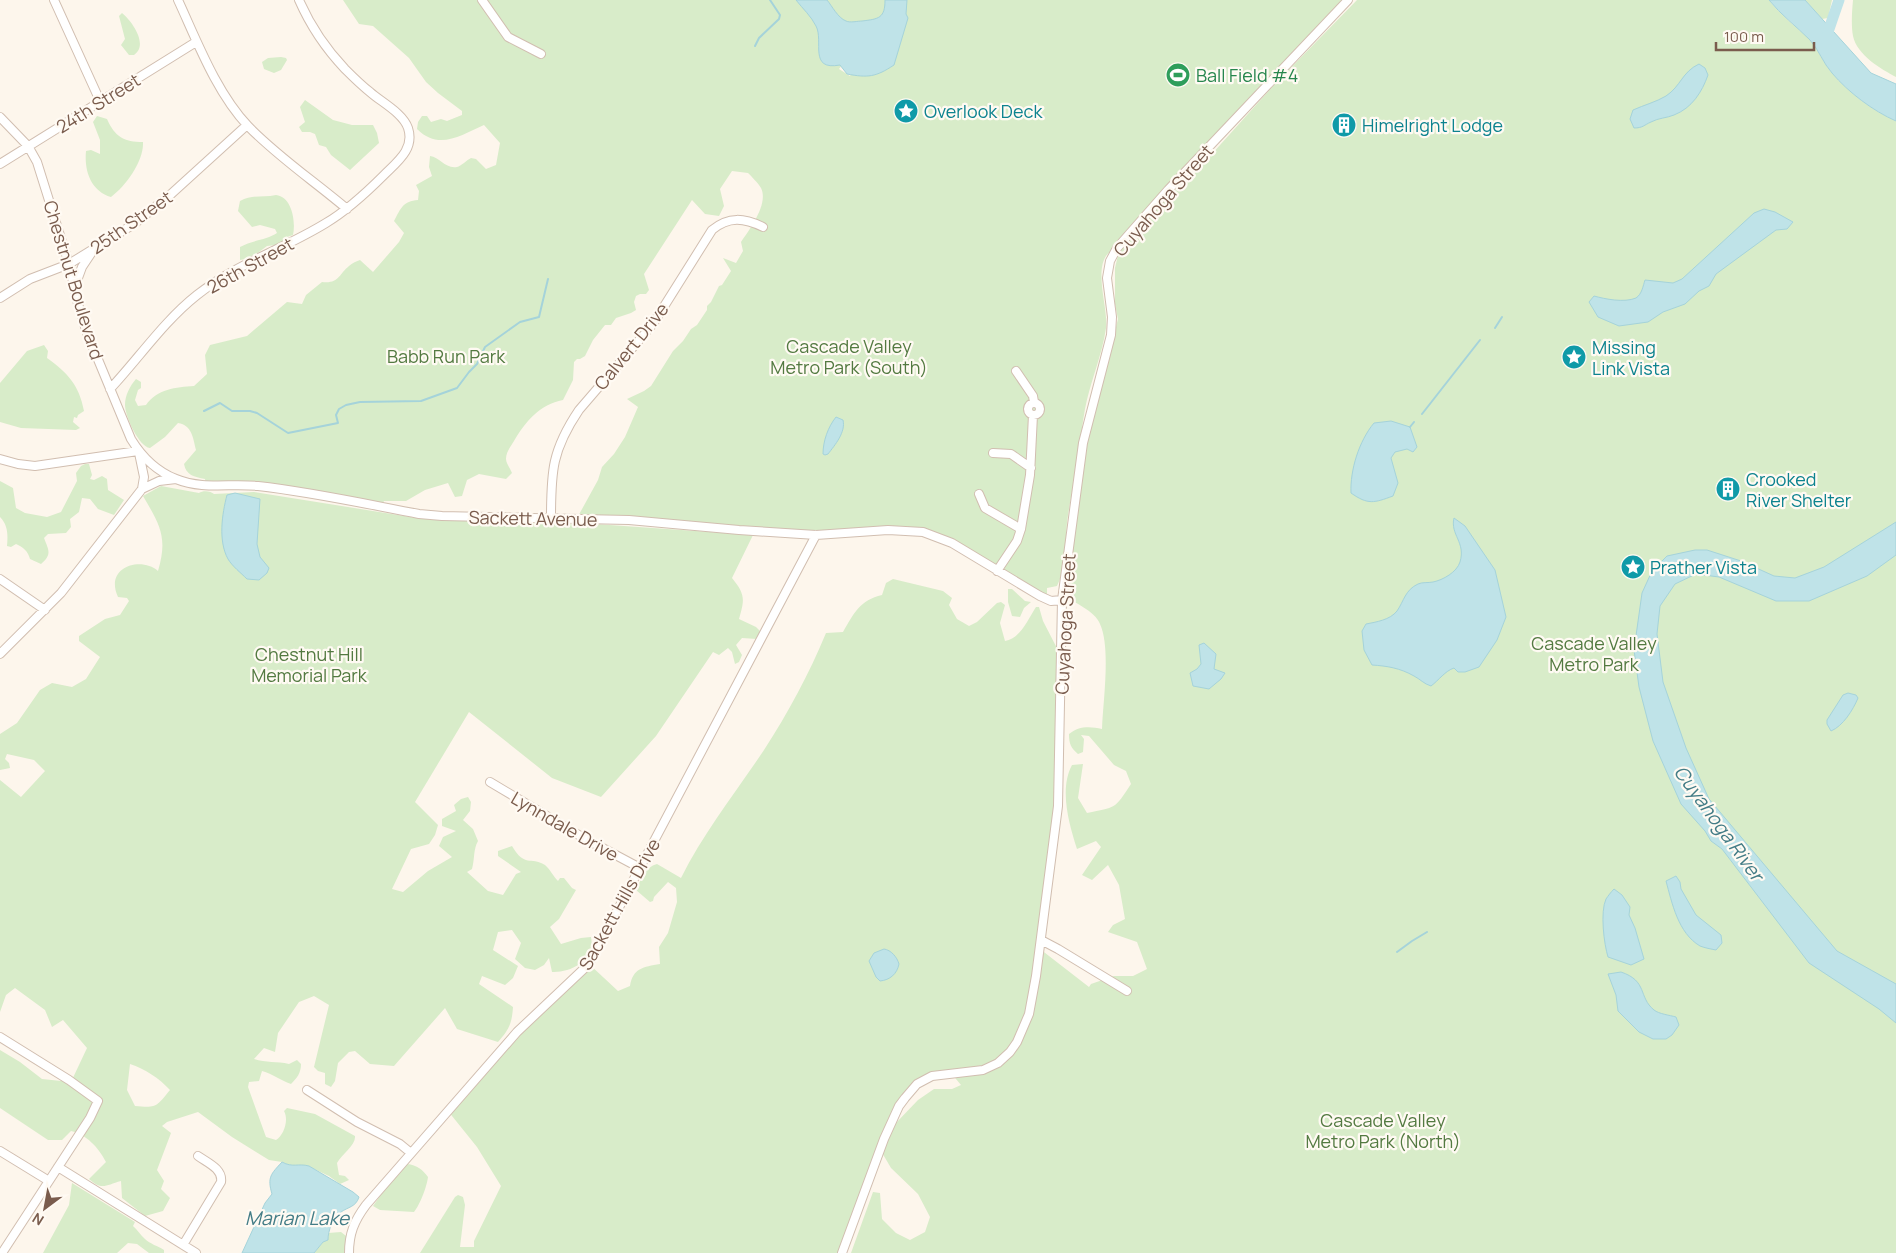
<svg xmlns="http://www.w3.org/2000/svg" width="1896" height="1253" font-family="Manrope,sans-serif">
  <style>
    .green { fill: #d8ecc9; fill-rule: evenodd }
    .water { fill: #bfe3e8; stroke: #a5d3da }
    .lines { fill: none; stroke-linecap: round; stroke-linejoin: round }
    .stream { stroke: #a5d3da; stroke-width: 2 }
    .river { stroke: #bfe3e8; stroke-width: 11 }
    .minor-casing { stroke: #d1beb0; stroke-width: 10 }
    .minor { stroke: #fff; stroke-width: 8 }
    .labels { text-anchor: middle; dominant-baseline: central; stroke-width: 4.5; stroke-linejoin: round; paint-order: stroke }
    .leisure-label { font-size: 18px; fill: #27864d; stroke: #fffaf3; text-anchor: start }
    .street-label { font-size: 18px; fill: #7a5c4d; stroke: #fffaf3 }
    .culture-label { font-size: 18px; fill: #0d838f; stroke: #fffaf3; text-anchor: start }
    .park-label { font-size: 18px; fill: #537a41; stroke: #fffaf3 }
    .water-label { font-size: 19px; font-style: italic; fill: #437c86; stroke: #fffaf3 }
  </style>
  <rect width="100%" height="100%" fill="#fdf6ec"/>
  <!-- green -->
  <path class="green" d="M343 0H816L850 54 839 69 850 76 873 21 841 27 821 0H1343C1266 81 1192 165 1117 248 1088 257 1109 306 1106 328 1102 356 1090 382 1085 409 1082 424 1081 440 1078 455 1075 477 1070 500 1067 522 1065 544 1067 566 1057 586L1047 588V599L987 564 923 532 816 535 576 520 598 480 602 467 614 454 625 437 638 407 627 399 644 391 651 386 673 351 683 341 691 329 697 325 707 310V306L711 302 719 286 722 285 731 271 723 258 736 263 743 251 741 242C749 230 769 204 761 188 758 183 752 177 748 173L732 171 720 189 724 206 719 216 705 214 692 200 644 274 649 290 646 294H640L636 296 634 302 636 310 631 313 616 318 611 325H605L593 340 585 356 580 359H577L574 362 573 380 563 400C540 404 525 422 514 441 511 446 506 452 506 459 506 463 510 468 512 473L506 479 479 474 467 480 462 496 455 497 448 483 425 490 406 501H384L381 507 295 492 206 486 205 479C194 477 186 475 184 464L196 450C193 438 192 425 178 423L165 437 150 448C139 447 125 416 125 405 125 395 130 386 136 379L141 382V388L138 390 135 400 138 406 146 405C157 389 176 387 194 386L207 374 205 355 210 345 247 336 287 302 302 304 306 295 322 282C339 284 339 274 349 266 352 263 357 261 360 260L373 272 399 242 404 233 394 221C401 208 403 201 418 200L419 191 416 185 432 176 429 167 430 156C440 157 445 169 457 167 461 166 467 160 471 158L476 159 486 169 496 165 500 143 484 125C461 135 439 151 417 129L418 122 422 116H427L431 122 441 119 447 121 462 115V111L438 93 426 82 409 58 373 26 359 24Z
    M1357 0H1769C1781 16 1796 26 1810 40 1819 50 1823 63 1832 73 1848 92 1873 111 1896 121V1253H851L873 1192 880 1193 882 1219 896 1233 910 1240 925 1232 930 1217 918 1194 891 1168 881 1151 895 1124 918 1100 934 1089H952L961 1085 951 1073C938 1074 926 1077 916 1086 895 1104 886 1134 876 1159 864 1190 853 1222 842 1253H420L455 1197 458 1195 463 1197 465 1205 460 1247H474V1241L501 1186 477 1147 448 1111 517 1032 589 964 618 991 630 986C633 968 643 967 660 964L659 947 668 933 677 902 676 888 668 882 654 897 653 901 650 902 636 890C641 880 645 867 657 864L681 878C704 832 736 792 764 750 788 713 809 674 826 633L843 632C854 613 860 600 882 595L886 583 893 579 943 591 952 598 949 605 957 619 969 626 977 622 997 603 1001 602 1005 605 1000 623 1005 641C1021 638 1028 619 1036 607H1039L1043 621 1061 656 1059 786 1040 949 1089 987 1091 984 1114 976H1133L1147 969 1137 942 1108 932 1113 925 1125 919 1119 885 1108 865 1092 880 1082 875 1101 847 1096 841 1077 849C1069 824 1059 789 1072 765L1083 764 1078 798 1087 813C1116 807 1114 810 1131 784L1126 771 1114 765 1089 736 1081 735 1084 739 1083 752 1078 754C1071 748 1069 744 1069 734 1078 726 1090 726 1102 729 1103 701 1111 648 1100 624 1095 611 1074 602 1063 596L1083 443 1086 440C1084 414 1099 380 1106 354H1109L1118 319 1115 304V268L1119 251 1140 224 1176 188 1193 175 1274 85Z
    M1805 0H1832L1828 18 1822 19Z
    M1853 0H1896V77C1881 69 1857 55 1853 36 1851 25 1852 11 1853 0Z
    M122 13C132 21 149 45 134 55H129L121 45 125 39 119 16Z
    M281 57 286 58 287 60 281 70 274 73 264 69 262 62 268 58Z
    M305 100 333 120 352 125H373L377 133 379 143 350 170 331 155 326 147 319 145 315 134 310 132H302L299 127 305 122 300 107Z
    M97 116 107 119C115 137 124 142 143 142 144 161 126 186 111 197 91 191 84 171 86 151L91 150 100 154V140L93 122Z
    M276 195C292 197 296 221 293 235L287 237 285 244 267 246 251 258 240 260V247C252 240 267 240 277 233L275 229 260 225 252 227 238 211 240 201C252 194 263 198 276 195Z
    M44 345 48 351 47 358C68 373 79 385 84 411L78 415 77 418 74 417 73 422 80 428 76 430 21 428 0 422V383L27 351Z
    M85 464H89L92 475 90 479 94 480 102 476 107 479 108 490 124 500 114 515 98 509 90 499 82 498 79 512 70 519 71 527 66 533 48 534 44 538C49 551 52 554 41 564L30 559C28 551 23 547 16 544L11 547 7 546C8 535 8 525 0 517V481L13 488 16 508 25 513 47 517 61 512 77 481 76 473 81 466Z
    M161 486 199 493C203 490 211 491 214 494L254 492 423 519 581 523 753 535 732 578C745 594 745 599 739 619L756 627 760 631 757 639 742 638 736 645 742 655 739 662 735 664 732 652 728 648 719 655 713 652 656 736 601 797 552 778 469 712 415 802 438 825 435 835 429 844 411 849 392 889 403 892 428 871 452 857 439 846 443 837 456 831 442 826V819L456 811 454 805 461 799 468 797 471 802 470 811 463 820 473 829 478 841C473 850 475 858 472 869L467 872 488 891 503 895 516 874 521 872 498 856V851L512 846C525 868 530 856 545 865 550 869 553 876 558 881L560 878H564L572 888 576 890 559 919 550 927 561 944 581 938 591 937C596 960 571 973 552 972L549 958 544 965 535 970 525 968 515 959 521 943 512 930 498 932 493 950 518 966 513 978 505 985 482 976 479 984 513 1007C512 1023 509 1030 498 1042L457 1029 445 1008 394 1066 370 1064 355 1051 349 1052 338 1063 335 1081 331 1087 325 1084V1073L318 1071 314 1067 329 1005 314 996 299 1002 278 1033 275 1052 264 1048 254 1059C266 1063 277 1061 289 1064L297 1060 301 1064C301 1073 297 1078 291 1084 280 1080 273 1074 262 1071L259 1081 249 1082 248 1087 266 1137 276 1140C284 1135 289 1120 284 1111L287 1108 315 1114 355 1136C356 1145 342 1154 337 1163L339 1175 345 1176 349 1180 340 1184 329 1176 314 1169 290 1166 282 1162 269 1160 232 1137 198 1112 167 1122 162 1126 171 1133 157 1170 164 1181 161 1189 170 1198 163 1211 145 1216 122 1198 121 1181C106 1185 102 1191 89 1179L106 1162C99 1148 86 1134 71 1131L62 1140H48L0 1108V1050L20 1062 42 1079 71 1082 87 1048 63 1020 52 1027 45 1010 15 988 6 995 0 1012V780L21 797 45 771 34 760 7 754 5 759 9 763 10 768 0 770V734L17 723 40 690 52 683 72 687 86 679 100 657 79 641V636L105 619 120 615 129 601 127 598 118 597C104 567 141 556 158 571 168 537 160 525 143 496ZM130 1064C145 1069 159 1078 170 1090 156 1107 157 1108 135 1106L127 1090Z
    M1008 589H1012L1025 601 1031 602 1024 608 1020 617 1012 616 1008 602Z
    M407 1164C417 1165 423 1170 428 1177 427 1186 420 1205 414 1212L380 1210 373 1206 392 1179Z
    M72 1183 135 1222 133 1226C138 1230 140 1235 145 1239 150 1244 158 1246 164 1250V1253H149L137 1244 128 1243 117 1253H43L69 1205Z
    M341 1232 350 1239 349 1253H314L323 1242 328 1240V1233Z"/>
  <!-- water -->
  <path class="water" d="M796 0H827C832 6 838 18 846 21 850 23 858 21 862 21 879 19 885 18 885 0H907L906 14 908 18 894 65C876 77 868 78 847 74L840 65C808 71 824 41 816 26 811 16 803 9 796 0Z
    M1769 0H1805L1871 73 1896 84V121C1873 111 1848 92 1832 73 1823 63 1819 50 1810 40 1796 26 1781 15 1769 0Z
    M1699 64 1705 68 1708 75C1702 92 1692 108 1674 115 1667 118 1658 118 1651 122 1644 125 1643 128 1634 128L1630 119 1633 110C1644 105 1656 102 1666 96 1681 86 1682 72 1699 64Z
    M1764 209 1775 212 1793 222 1787 229 1776 230 1716 274 1709 286 1699 291 1685 304 1663 312 1648 322 1619 326 1598 317 1589 302 1594 296C1605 299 1624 303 1636 298 1642 294 1643 286 1645 280L1673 283 1682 279 1754 213Z
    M836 417 843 420C846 432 835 445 828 454L825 455 823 454C823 441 828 427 836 417Z
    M1391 421 1410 427 1417 447 1413 452 1407 449 1395 452 1391 458 1398 483 1393 496C1374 503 1368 505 1351 493 1350 470 1359 441 1374 423Z
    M235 493 260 499 257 544 260 557 269 568 267 573 259 580 247 579C241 573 232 566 228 559 218 541 222 514 227 495Z
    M1454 518 1465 526 1495 570 1506 617 1497 640 1479 667 1465 672H1458L1454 668C1445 671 1439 680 1431 686 1424 684 1420 679 1414 676 1400 668 1387 666 1372 665L1364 650 1362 631 1366 624C1376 622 1390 620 1397 611 1404 601 1405 590 1418 584 1422 582 1428 583 1433 582 1443 580 1457 572 1460 562 1466 542 1450 535 1454 518Z
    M1896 522V555L1867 576 1809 601H1776L1719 577 1696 574 1675 584 1660 606 1657 634 1663 682 1686 748 1709 799 1837 951 1896 984V1023L1879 1009 1809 963 1722 849 1711 841 1705 831 1681 804 1653 741 1639 687 1634 650 1642 593 1652 571 1667 556 1695 550H1707L1741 561 1774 576 1795 578 1824 567Z
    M1204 643 1216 654 1214 669 1225 673 1221 679 1209 689 1193 686 1190 673 1197 669 1201 664 1199 645Z
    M1848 693 1856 695 1858 698C1853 710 1843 726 1831 731L1827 724V720L1843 695Z
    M1676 876 1680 882 1681 889 1696 915 1721 935 1722 943 1716 950C1711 949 1705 948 1700 946 1678 933 1672 903 1666 881Z
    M1614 889 1622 895 1630 907 1629 915 1635 928 1644 959 1631 965 1608 957C1604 944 1600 912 1606 899 1608 896 1611 892 1614 889Z
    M884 949C891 950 897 957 899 964 897 974 890 980 880 981L876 977 869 961 874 953Z
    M1621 972C1648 981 1638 997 1654 1010 1659 1014 1669 1015 1676 1017L1679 1025 1672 1035 1666 1039H1653L1639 1032 1618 1011 1616 995 1608 974Z
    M282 1162C293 1168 298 1163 309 1166L353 1192 359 1197C356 1207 348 1207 341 1212 333 1218 328 1230 328 1240L323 1242 314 1253H242L265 1203 272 1194C267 1177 271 1174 282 1162Z"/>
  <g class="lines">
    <!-- stream -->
    <path class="stream" d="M755 46 759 38 779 19 780 15 770 0
      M1495 328 1502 317
      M204 411 220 403 232 411H250L257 413 288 433 338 423 336 415 339 409 346 405 360 402 421 401 457 388 469 372 477 364 485 347 520 322 539 317 548 279
      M1422 414 1480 340
      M1410 427 1414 422
      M1397 952 1412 941 1427 932"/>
    <!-- river -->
    <path class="river" d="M1828 32 1839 0"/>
    <defs>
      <path id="minor" d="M54 0 100 101
        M178 0C197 41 216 92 248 126 278 157 314 181 347 209
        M482 0 508 37 541 54
        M0 117 28 146 37 162 69 264 78 304 87 333 131 439C142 457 156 471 176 479 203 490 230 483 258 486 312 492 366 504 419 514L442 516 629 520 739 530 816 535 888 530 923 532 952 543 1040 596 1051 601 1062 600
        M0 164 196 42
        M75 286 82 267 92 252
        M0 298 30 279 69 264 134 224 170 195 247 125
        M1016 371 1033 396 1034 402
        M110 389C139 358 164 321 197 295 236 264 284 249 326 223 348 210 366 193 384 175 397 162 415 149 408 128 403 113 381 102 370 92 361 85 353 77 345 69 326 49 310 25 299 0
        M1028 409a6 6 0 1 1 12 0a6 6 0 1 1-12 0Z
        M993 453 1011 454 1031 468
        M0 459 18 464 35 466 138 451
        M142 489 159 481 176 479
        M979 494 985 508 1021 529
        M551 518C551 471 552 450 579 410L653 324 712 230C729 216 744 218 763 227
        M997 571 1017 541 1021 529 1030 475 1033 415
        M0 579 45 610
        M0 654 61 593 142 489 144 477 139 453
        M490 782 582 837 640 868
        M1041 940 1058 949 1127 991
        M0 1037 69 1080 98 1101 90 1118 2 1253
        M307 1090 357 1122 400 1144 411 1153
        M0 1151 49 1181
        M58 1167 196 1253
        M183 1245 221 1182C223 1169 208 1163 198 1156
        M349 1253C349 1234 354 1221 366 1205L517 1032 589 964 816 535
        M842 1253 884 1139 899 1106 905 1098 917 1084 932 1076 983 1070 998 1063 1010 1052 1017 1042 1029 1014 1036 976 1058 806 1062 600 1083 443 1111 335 1112 317 1107 278 1110 261 1117 248 1168 190 1348 0"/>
    </defs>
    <!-- minor casing -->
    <use href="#minor" class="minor-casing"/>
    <!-- minor -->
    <use href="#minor" class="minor"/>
  </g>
  <!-- icons -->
  <defs>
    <symbol id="stadium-disc" viewBox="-11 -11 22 22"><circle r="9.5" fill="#2e9e5b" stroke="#fffaf3"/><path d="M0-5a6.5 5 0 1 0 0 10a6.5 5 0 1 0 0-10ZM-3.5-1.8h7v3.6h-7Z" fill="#fff"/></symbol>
    <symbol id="sight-disc" viewBox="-11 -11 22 22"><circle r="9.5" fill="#0f9aa8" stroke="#fffaf3"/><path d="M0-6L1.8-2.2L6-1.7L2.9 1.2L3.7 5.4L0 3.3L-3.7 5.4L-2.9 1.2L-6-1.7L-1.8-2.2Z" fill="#fff"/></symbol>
    <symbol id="building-disc" viewBox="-11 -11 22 22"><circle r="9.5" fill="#0f9aa8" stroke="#fffaf3"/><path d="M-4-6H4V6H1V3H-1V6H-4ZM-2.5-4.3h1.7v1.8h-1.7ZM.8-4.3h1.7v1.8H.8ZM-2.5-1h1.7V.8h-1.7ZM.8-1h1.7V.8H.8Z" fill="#fff"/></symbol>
  </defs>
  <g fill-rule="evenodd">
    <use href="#stadium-disc" x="1164" y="61" width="28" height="28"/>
    <use href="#sight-disc" x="892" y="97" width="28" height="28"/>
    <use href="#building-disc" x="1330" y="111" width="28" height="28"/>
    <use href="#sight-disc" x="1560" y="343" width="28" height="28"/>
    <use href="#building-disc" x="1714" y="475" width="28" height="28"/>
    <use href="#sight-disc" x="1619" y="553" width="28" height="28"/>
  </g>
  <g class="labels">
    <!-- leisure labels -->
    <g class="leisure-label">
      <text x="1196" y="75">Ball Field #4</text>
    </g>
    <!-- street labels -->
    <g class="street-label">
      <text transform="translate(98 103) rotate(-32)">24th Street</text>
      <text transform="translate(1163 200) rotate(-49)">Cuyahoga Street</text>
      <text transform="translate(131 222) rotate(-35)">25th Street</text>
      <text transform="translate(250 265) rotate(-29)">26th Street</text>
      <text transform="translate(74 280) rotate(73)">Chestnut Boulevard</text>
      <text transform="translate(631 346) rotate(-51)">Calvert Drive</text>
      <text transform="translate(533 518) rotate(1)">Sackett Avenue</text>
      <text transform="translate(1065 624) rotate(-87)">Cuyahoga Street</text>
      <text transform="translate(565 826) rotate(30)">Lynndale Drive</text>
      <text transform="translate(619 904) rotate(-61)">Sackett Hills Drive</text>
    </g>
    <!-- culture labels -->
    <g class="culture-label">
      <text x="924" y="111">Overlook Deck</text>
      <text x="1362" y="125">Himelright Lodge</text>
      <text x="1592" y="347">Missing<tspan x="1592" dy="21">Link Vista</tspan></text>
      <text x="1746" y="479">Crooked<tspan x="1746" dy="21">River Shelter</tspan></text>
      <text x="1650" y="567">Prather Vista</text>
    </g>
    <!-- park labels -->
    <g class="park-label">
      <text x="849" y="346">Cascade Valley<tspan x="849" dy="21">Metro Park (South)</tspan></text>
      <text x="446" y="356">Babb Run Park</text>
      <text x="1594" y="643">Cascade Valley<tspan x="1594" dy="21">Metro Park</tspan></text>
      <text x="309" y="654">Chestnut Hill<tspan x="309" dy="21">Memorial Park</tspan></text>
      <text x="1383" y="1120">Cascade Valley<tspan x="1383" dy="21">Metro Park (North)</tspan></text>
    </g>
    <!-- water labels -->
    <g class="water-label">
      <text transform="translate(1719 823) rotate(54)">Cuyahoga River</text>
      <text x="297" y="1218">Marian Lake</text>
    </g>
  </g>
  <!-- north arrow -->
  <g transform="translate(45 1208) rotate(212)" stroke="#fffaf3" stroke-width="4" paint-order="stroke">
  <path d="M0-4L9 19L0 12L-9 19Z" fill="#7a5c4d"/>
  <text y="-8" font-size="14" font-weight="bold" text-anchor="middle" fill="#7a5c4d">N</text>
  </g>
  <!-- scale -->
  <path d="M1716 42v8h98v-8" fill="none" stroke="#7a5c4d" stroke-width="2.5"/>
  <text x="1724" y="42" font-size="15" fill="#7a5c4d" stroke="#fffaf3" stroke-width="4" paint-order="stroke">100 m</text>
</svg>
